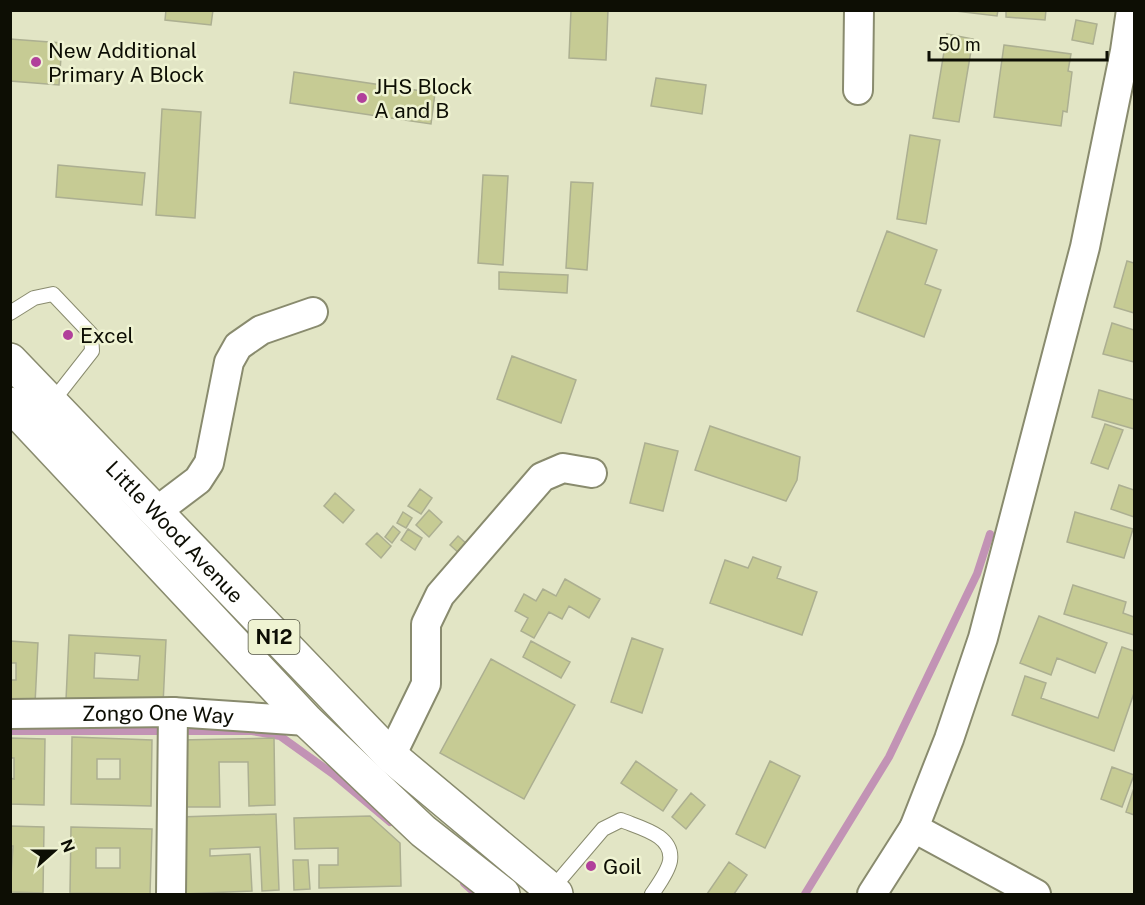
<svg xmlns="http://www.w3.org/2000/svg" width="1145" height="905" font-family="'Public Sans',sans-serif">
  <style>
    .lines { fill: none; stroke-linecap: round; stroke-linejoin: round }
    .stream { stroke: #c293b5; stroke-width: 8 }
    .building { fill: #c6cb94; stroke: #acaf91; stroke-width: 1.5; fill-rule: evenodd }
    .service-casing { stroke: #898b6e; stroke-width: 16 }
    .minor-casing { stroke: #898b6e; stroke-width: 32 }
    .trunk-casing { stroke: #898b6e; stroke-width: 36 }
    .service { stroke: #fff; stroke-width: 14 }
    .minor { stroke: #fff; stroke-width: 28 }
    .trunk { stroke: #fff; stroke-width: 33 }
    .poi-dot { fill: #b1409b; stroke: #eff3d2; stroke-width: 2 }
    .labels { text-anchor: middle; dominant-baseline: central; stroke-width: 5; stroke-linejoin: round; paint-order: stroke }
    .shield { fill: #eff3d2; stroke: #515342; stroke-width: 1.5 }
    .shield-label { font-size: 20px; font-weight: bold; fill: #0d0e04 }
    .poi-label { font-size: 21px; fill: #0d0e04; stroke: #eff3d2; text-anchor: start }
    .street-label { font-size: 21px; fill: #0d0e04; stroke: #eff3d2 }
  </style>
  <rect width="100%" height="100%" fill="#e2e5c5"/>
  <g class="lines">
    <!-- stream -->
    <path class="stream" d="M10 731H252L280 736 333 774 390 822
      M464 883 476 894
      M805 894 889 757 977 574 990 534"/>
  </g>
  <!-- building -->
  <path class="building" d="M166 10H213L211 25 165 20Z
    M571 10H608L606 60 569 58Z
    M947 10H998L997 16Z
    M1006 10H1046L1045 20 1006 17Z
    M1076 20 1097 24 1093 44 1072 40Z
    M947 34 973 39 959 122 933 118Z
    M10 39 62 43 59 85 10 81Z
    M1004 45 1071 54 1068 71 1072 72 1067 112 1063 111 1061 126 994 117Z
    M294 72 435 93 431 124 290 103Z
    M656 78 706 85 702 114 651 106Z
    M162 109 201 112 195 218 156 215Z
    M910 135 940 140 926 224 897 219Z
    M58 165 145 173 142 205 56 197Z
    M483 175 508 176 503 265 478 263Z
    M571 182 593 183 587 270 566 268Z
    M887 231 937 250 925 284 941 290 924 337 857 311Z
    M1127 261 1134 263V313L1114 307Z
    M499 272 568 275 567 293 499 289Z
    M1112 323 1134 330V362L1103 354Z
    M512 356 576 380 561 423 497 399Z
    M1099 390 1134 400V429L1092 417Z
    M1105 424 1123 430 1108 469 1091 463Z
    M710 426 800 457 797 480 786 501 695 470Z
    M645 443 678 451 663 511 630 503Z
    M1119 485 1134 490V517L1111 509Z
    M420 489 432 498 421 514 408 506Z
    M335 493 354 510 343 523 324 506Z
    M429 510 442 522 429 537 416 525Z
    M403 512 412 518 406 528 397 523Z
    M1075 512 1133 529 1124 558 1067 542Z
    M393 526 400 532 392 543 385 537Z
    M408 529 422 538 415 550 401 540Z
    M377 533 391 546 381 558 366 544Z
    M458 536 469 546 461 555 450 545Z
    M753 557 781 567 777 578 817 592 802 635 710 603 725 560 748 568Z
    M565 579 600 599 589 618 569 606 562 619 549 612 534 638 521 631 528 618 515 611 524 594 536 601 543 589 556 596Z
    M1073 585 1126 602 1123 613 1134 617V635L1064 614Z
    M1039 616 1107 643 1095 673 1057 658 1051 675 1020 663Z
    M69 635 166 640 163 705 66 700ZM95 653 140 656 138 680 94 678Z
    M632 638 663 649 642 713 611 702Z
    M10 641 38 643 35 704 10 703V680H16V663H10Z
    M531 641 570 662 561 678 523 657Z
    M1122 647 1134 651V693L1114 751 1012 715 1025 676 1046 683 1041 698 1098 718Z
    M491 659 575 705 524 799 440 753Z
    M72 737 152 740 151 806 71 804ZM97 759H120V779H97Z
    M10 738 45 739 44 805 10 804V778L14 779V758H10Z
    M274 738 275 805 249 806 248 762H219L220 807H181L180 740Z
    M636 761 677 790 663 811 621 783Z
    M770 761 800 776 765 848 736 834Z
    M1112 767 1134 775 1122 807 1101 799Z
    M1134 788V815L1126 812Z
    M691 793 705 805 686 829 672 817Z
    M276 814 279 890 262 891 260 847 210 849V856L250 854 252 891 182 894 179 817Z
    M370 816 400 843 401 886 319 888V865H338V848L295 849 294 818Z
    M10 826 44 827 43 893 10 892 13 846H10Z
    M71 827 152 829 150 894 70 893ZM96 848H120V868H96Z
    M293 860H308L310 889 294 890Z
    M729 862 747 875 734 894H707Z"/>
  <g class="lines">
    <defs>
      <path id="service" d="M10 313 34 298 53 294 91 334 92 351 52 402
        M551 890 603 829 621 820C640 828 674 835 670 861 668 872 658 885 652 894"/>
      <g id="minor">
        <path d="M858 90 859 10"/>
        <path d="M157 511 198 480 209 463 229 362 238 346 261 330 313 312"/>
        <path id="s1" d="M10 714 173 712 307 721"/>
        <path d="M391 756 426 684V624L440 595 542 477 563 468 592 473"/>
        <path d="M914 828 1036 894"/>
        <path d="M171 894 173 712"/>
        <path d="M872 894 914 828 949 739 983 638 1085 247 1125 51 1131 10"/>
      </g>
      <g id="trunk">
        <path id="s2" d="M10 360 391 756 556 894"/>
        <path d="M10 404 307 721 423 831 503 894"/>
      </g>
    </defs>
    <!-- service casing -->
    <use href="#service" class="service-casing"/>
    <!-- minor casing -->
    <use href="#minor" class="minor-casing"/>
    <!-- trunk casing -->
    <use href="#trunk" class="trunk-casing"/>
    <!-- service -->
    <use href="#service" class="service"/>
    <!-- minor -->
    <use href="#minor" class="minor"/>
    <!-- trunk -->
    <use href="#trunk" class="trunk"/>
  </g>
  <!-- markers -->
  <g class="poi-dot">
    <circle cx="36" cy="62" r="6"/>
    <circle cx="362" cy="98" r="6"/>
    <circle cx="68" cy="335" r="6"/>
    <circle cx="591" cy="866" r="6"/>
  </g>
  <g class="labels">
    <!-- shield labels -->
    <rect class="shield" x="248.5" y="620" width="51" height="34" rx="4.5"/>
    <g class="shield-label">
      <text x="274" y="637">N12</text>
    </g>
    <!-- poi labels -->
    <g class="poi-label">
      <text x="48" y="50">New Additional<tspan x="48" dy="24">Primary A Block</tspan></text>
      <text x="374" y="86">JHS Block<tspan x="374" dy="24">A and B</tspan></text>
      <text x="80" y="335">Excel</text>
      <text x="603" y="866">Goil</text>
    </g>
    <!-- street labels -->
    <g class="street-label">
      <text stroke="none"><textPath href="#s2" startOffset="238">Little Wood Avenue</textPath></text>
      <text stroke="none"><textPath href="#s1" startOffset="148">Zongo One Way</textPath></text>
    </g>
  </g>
  <!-- border -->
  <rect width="1145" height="905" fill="none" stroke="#0d0e04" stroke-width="24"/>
  <!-- north arrow -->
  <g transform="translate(54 851) rotate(69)" stroke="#eff3d2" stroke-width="4.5" paint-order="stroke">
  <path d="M0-4.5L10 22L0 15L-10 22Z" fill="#0d0e04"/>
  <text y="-9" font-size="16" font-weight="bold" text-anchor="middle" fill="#0d0e04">N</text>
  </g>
  <!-- scale -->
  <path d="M929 51v9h178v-9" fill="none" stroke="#0d0e04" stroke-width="3"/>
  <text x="938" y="51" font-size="18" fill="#0d0e04" stroke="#eff3d2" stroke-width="4.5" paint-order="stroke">50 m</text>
</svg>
